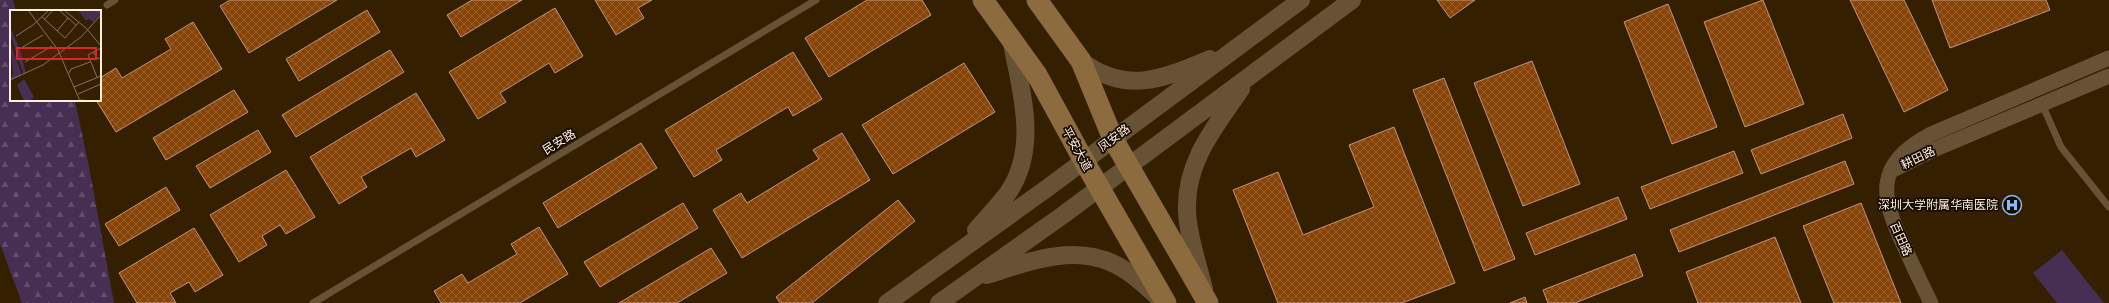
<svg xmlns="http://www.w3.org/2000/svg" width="2109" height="303" font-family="'Varela Round','Noto Sans SC',sans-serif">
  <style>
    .green { fill: #472e53 }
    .forest { fill: url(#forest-firs) }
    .building { fill: url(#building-cross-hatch); stroke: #c49474 }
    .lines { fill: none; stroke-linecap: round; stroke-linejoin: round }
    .service { stroke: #675236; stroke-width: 7 }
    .minor { stroke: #675236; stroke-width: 15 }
    .tertiary { stroke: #675236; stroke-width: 18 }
    .secondary { stroke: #8c6c3e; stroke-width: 21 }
    .labels { text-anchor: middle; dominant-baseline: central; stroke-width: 3.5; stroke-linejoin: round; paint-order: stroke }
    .street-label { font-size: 12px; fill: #fff0de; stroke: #160b00 }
    .poi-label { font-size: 12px; fill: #fff0de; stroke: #160b00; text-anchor: end }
    .inset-road { fill: none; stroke: #857359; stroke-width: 1 }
    .view { fill: #d62828; fill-opacity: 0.15; stroke: #d62828; stroke-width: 2 }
    .inset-edge { fill: none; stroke: #fff0de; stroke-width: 2 }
  </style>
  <defs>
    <pattern id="forest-firs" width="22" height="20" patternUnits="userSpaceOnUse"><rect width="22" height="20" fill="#472e53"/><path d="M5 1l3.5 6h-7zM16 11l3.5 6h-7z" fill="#634d6b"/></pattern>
    <pattern id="building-cross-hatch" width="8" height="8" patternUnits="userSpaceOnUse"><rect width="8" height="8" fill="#864408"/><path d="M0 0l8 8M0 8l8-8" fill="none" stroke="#985f2c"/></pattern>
  </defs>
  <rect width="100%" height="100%" fill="#341f00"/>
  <!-- green -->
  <path class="green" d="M2062 250 2104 303H2057L2033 273Z"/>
  <!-- forest -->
  <path class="forest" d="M0 0H13L16 11H11V100H75L90 172 114 303H22L0 244Z"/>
  <!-- building -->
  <path class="building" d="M230 0H337L249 53 220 6Z
    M472 0H522L461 37 447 15Z
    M595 0H652L638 8 644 18 616 35Z
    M867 0H922L931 15 829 77 805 38Z
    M1437 0H1475L1450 18Z
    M1763 0 1804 104 1745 127 1704 22Z
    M1850 0H1904L1948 90 1904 112Z
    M1932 0H2046L2050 10 1950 48Z
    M1668 4 1717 127 1672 144 1624 22Z
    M555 8 583 56 555 73 549 63 500 93 506 102 478 119 449 72Z
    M367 10 380 32 299 81 286 59Z
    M193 22 222 69 116 132 96 100H100V78L116 68 122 78 171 49 165 39Z
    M390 50 404 72 296 137 282 115Z
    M793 52 822 99 793 116 788 107 716 150 722 160 694 177 665 130Z
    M1532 61 1580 184 1523 206 1474 83Z
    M964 63 995 112 893 174 862 125Z
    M1444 78 1515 259 1484 271 1413 90Z
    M234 90 248 112 166 160 153 138Z
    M416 93 445 140 416 157 411 148 361 177 367 187 339 204 310 157Z
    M1843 114 1852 138 1761 174 1751 150Z
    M1394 127 1455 283 1402 303H1278L1233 190 1278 172 1303 235 1374 207 1349 145Z
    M258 130 271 152 210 188 196 166Z
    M842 133 870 180 742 258 713 210 741 193 747 203 819 159 813 150Z
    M641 143 657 168 558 228 543 203Z
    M1734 151 1743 173 1650 209 1641 187Z
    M1845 161 1854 184 1679 252 1670 230Z
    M286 170 315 217 286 234 280 225 262 236 267 245 239 262 210 215Z
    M166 187 180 210 119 246 105 224Z
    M1618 197 1627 219 1535 255 1526 233Z
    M898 200 915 221 812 303H780L776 297Z
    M683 203 698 228 600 287 584 262Z
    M1861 203 1901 303H1834L1803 226Z
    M539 227 568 274 520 303H441L434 291 462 274 468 283 517 254 511 244Z
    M194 228 223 275 195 292 189 282 170 293 176 303H137L119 273Z
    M1775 237 1801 303H1698L1686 272Z
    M711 248 727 273 677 303H619Z
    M1635 254 1643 276 1575 303H1548L1543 290Z
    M1525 297 1527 303H1510Z"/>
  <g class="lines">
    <!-- service -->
    <path class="service" d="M107 5 115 0
      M2042 104 2061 147 2109 207
      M313 303 816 0"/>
    <!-- minor -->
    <path class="minor" d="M1891 171 1933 150 2109 76
      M1931 303C1922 285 1913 266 1905 248 1881 198 1873 165 1929 135L2109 58"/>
    <!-- tertiary -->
    <path class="tertiary" d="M1081 61C1127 95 1162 79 1210 59
      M976 230C987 218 998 206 1008 193 1040 146 1020 89 1011 38
      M987 275C1035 260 1083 240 1128 272 1140 280 1150 290 1161 300
      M1204 289C1198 264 1188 237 1187 211 1185 162 1215 127 1241 89
      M887 303 1046 189 1301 0
      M939 303 1063 215 1352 0"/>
    <!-- secondary -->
    <path class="secondary" d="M983 0 1037 75 1084 161 1166 303
      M1037 0 1081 61 1113 139 1208 303"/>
  </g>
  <!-- icons -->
  <defs>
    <symbol id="hospital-ring" viewBox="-11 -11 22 22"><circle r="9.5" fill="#160b00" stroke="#87bbfc" stroke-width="1.5"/><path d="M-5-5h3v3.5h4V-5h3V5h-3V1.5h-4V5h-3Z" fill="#87bbfc"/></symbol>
  </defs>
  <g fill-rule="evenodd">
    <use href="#hospital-ring" x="2001" y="194" width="22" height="22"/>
  </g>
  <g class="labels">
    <!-- street labels -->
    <g class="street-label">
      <text transform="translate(1114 138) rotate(-37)">凤安路</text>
      <text transform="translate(559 142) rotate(-31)">民安路</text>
      <text transform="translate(1077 149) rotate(61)">平安大道</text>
      <text transform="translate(1918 158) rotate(-26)">耕田路</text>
      <text transform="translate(1901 239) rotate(66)">百田路</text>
    </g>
    <!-- poi labels -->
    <g class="poi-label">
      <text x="1998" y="205">深圳大学附属华南医院</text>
    </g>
  </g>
  <!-- overview -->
  <g transform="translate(10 10)">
    <rect width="91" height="91" fill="#341f00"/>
    <path d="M68 0H91V4L83 12 79 9 76 11ZM0 16 10 40 16 63 13 64 0 24ZM0 32 12 65 1 70 3 63ZM14 69 24 87 19 91H14L7 75Z" fill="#472e53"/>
    <path class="inset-road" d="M18 0 48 40 70 91M49 0 66 15M54 0 77 19 91 36M32 7 55 28 69 12M34 10 43 0M47 21 58 8M6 26 23 15 39 0M11 38 33 25M83 42 88 49 91 47M78 45 87 67M78 45 91 38M15 52 42 36M59 63 61 59 80 52M0 70 33 55 71 27 91 5M64 77 91 66M68 84 91 74M70 90 82 91"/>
    <path class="view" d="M7 38H86V49H7Z"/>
    <rect width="91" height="91" class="inset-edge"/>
  </g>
</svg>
